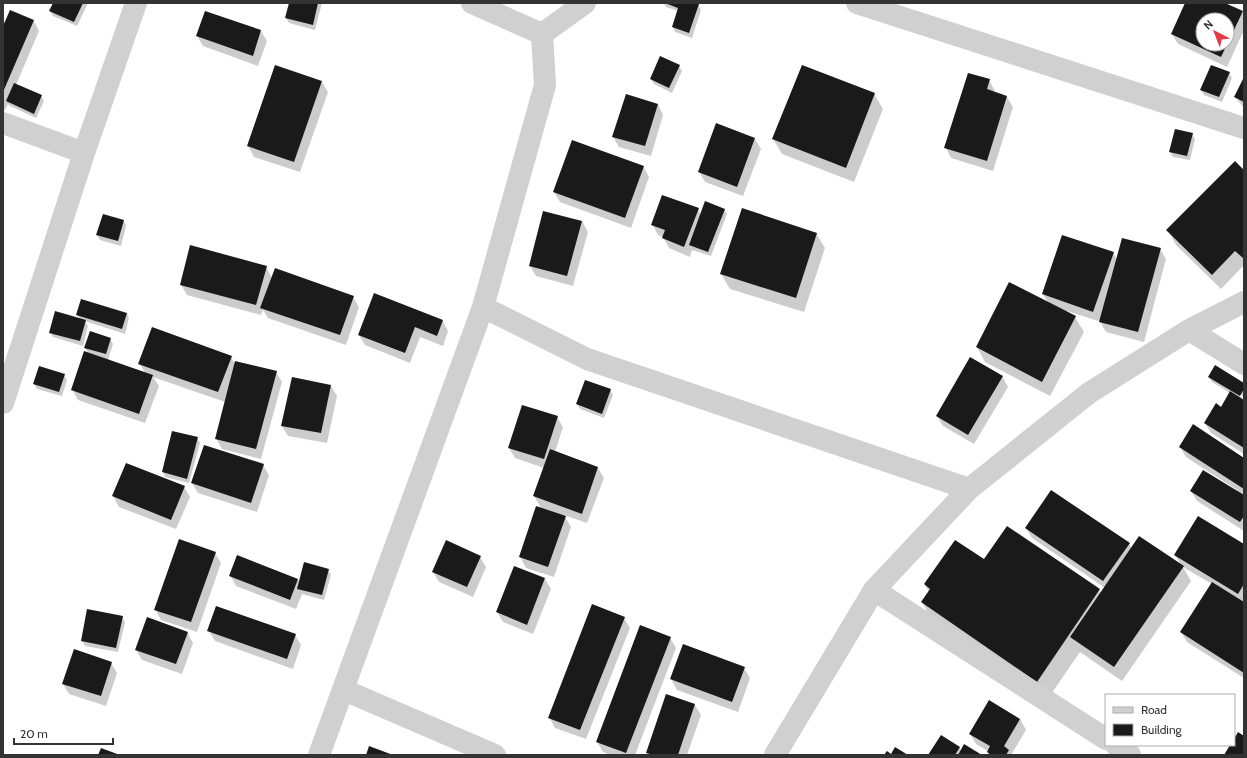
<svg xmlns="http://www.w3.org/2000/svg" width="1247" height="758" font-family="Cabin,sans-serif">
  <style>
    .shadow { fill: #0003; fill-rule: evenodd }
    .building { fill: #1a1a1a; fill-rule: evenodd }
    .lines { fill: none; stroke-linecap: round; stroke-linejoin: round }
    .minor { stroke: #d0d0d0; stroke-width: 22 }
  </style>
  <rect width="100%" height="100%" fill="#fff"/>
  <!-- shadow -->
  <path class="shadow" d="M54 3H88L77 26 53 16 50 11Z
    M290 3H322L315 30 289 23 286 18Z
    M664 3 698 4 701 10 692 38 675 32 673 27 678 11 666 7Z
    M1186 3H1223L1242 12 1244 15V30L1227 67 1178 44 1172 34ZM1203 20H1227V44H1203Z
    M11 11 34 21 39 31 16 85 41 96 44 101 36 118 10 106 8 104 5 110 3 109V28Z
    M205 12 261 31 267 41 258 66 203 46 197 36Z
    M679 66 682 71 672 93 654 84 651 79Z
    M1229 73 1232 78 1222 102 1204 95 1201 90Z
    M1244 79V108L1235 97Z
    M989 80 995 91 994 93 1007 97 1013 107 993 171 951 158 946 148Z
    M322 82 328 92 300 172 254 157 248 146Z
    M874 94 883 109 854 182 782 154 773 139Z
    M658 104 663 115 651 156 619 147 613 137Z
    M1192 134 1195 139 1190 160 1173 157 1170 152Z
    M755 139 761 149 743 196 705 182 699 172Z
    M643 166 649 177 631 228 560 202 554 192Z
    M1244 172V265L1221 289 1176 245 1168 230Z
    M698 209 701 215 724 209 727 214 711 256 692 250 690 257 669 248 663 237 658 235 652 224Z
    M124 221 126 226 121 246 100 240 97 235Z
    M582 221 588 232 573 286 536 276 530 266Z
    M816 233 825 248 804 312 730 289 721 274Z
    M1063 236 1113 253 1117 259 1160 249 1166 259 1144 342 1106 332 1099 320 1098 321 1064 310 1075 317 1084 332 1050 396 985 362 977 347 1048 303 1043 294Z
    M266 267 272 278 353 297 359 307 346 345 268 318 263 310 261 315 187 295 181 285Z
    M127 313 129 318 125 334 85 321 88 326 83 346 53 337 50 332 80 319 77 314Z
    M442 320 448 331 443 346 420 337 410 363 365 345 359 335Z
    M110 339 113 344 108 360 145 373 140 364 231 357 235 364 276 372 282 382 261 459 222 449 216 438 225 402 153 377 159 386 145 423 78 400 72 389 89 354 85 348Z
    M64 375 67 380 62 396 37 389 34 384Z
    M1002 376 1008 387 974 444 943 426 937 416Z
    M1209 377 1244 384V399L1239 391 1237 392 1244 401V454L1211 433 1205 423 1222 408 1230 393 1212 382Z
    M331 386 337 396 327 443 288 436 282 426Z
    M610 390 613 395 604 418 580 409 577 404Z
    M557 417 563 427 555 452 598 468 604 478 587 523 564 515 571 527 554 577 526 568 520 557 537 507 541 508 534 496 544 468 515 458 509 448Z
    M197 438 200 443 189 483 165 477 163 472Z
    M1180 447 1244 459V531L1197 501 1191 491H1236L1237 490 1186 457Z
    M263 465 269 475 257 512 198 493 192 483Z
    M184 487 190 497 176 529 119 507 113 496Z
    M1008 527 1099 590 1101 593 1105 588 1032 538 1026 528 1129 544 1132 548 1181 565 1175 555 1244 545V678L1187 642 1181 632 1212 584 1183 567 1191 581 1122 681 1080 652 1047 700 932 620 922 602 929 592 925 585 984 561Z
    M215 553 221 563 197 632 161 620 155 609Z
    M480 557 486 567 473 597 439 582 433 572Z
    M515 568 545 579 551 589 533 634 503 622 497 612Z
    M328 570 331 575 324 600 302 594 296 609 236 586 230 575 298 580 300 583Z
    M122 617 125 622 118 652 85 646 82 641Z
    M624 618 630 628 586 739 555 728 549 717Z
    M209 631 295 635 301 645 293 669 215 641Z
    M187 632 193 643 182 674 142 660 136 650Z
    M670 638 676 648 635 755H610L603 752 597 742Z
    M111 663 117 673 106 706 69 694 63 684Z
    M744 668 750 678 738 712 677 690 671 679Z
    M666 695 695 705 701 715 687 755H649L647 752Z
    M989 701 1020 719 1026 730 1011 755H989L988 751 976 744 970 734Z
    M959 747 961 751 980 755H929Z"/>
  <!-- building -->
  <path class="building" d="M53 3H83L74 22 49 11Z
    M289 3H318L313 25 285 18Z
    M665 3 699 4 689 33 672 27 678 8Z
    M1185 3H1225L1243 11 1221 57 1171 34ZM1203 20H1227V44H1203Z
    M10 10 34 20 3 92V26Z
    M205 11 261 30 253 56 196 36Z
    M660 56 680 65 669 88 650 79Z
    M275 65 322 81 294 162 247 146Z
    M802 65 875 93 846 168 772 139Z
    M1211 65 1230 72 1219 97 1200 90Z
    M968 73 990 79 987 89 1007 96 987 161 944 148Z
    M1244 77V102L1234 97Z
    M14 83 42 95 34 114 6 101Z
    M626 94 658 104 645 146 612 137Z
    M716 123 755 138 737 187 698 172Z
    M1175 129 1193 133 1187 156 1169 152Z
    M572 140 644 166 625 218 553 192Z
    M1235 161 1244 170V257L1243 258 1235 251 1212 275 1166 230Z
    M662 195 699 208 684 247 662 238 665 230 651 225Z
    M705 201 725 209 708 252 689 245Z
    M742 208 817 233 796 298 720 274Z
    M543 211 582 221 567 276 529 266Z
    M103 214 124 220 118 241 96 235Z
    M1062 235 1114 252 1093 312 1042 294Z
    M1122 238 1161 248 1138 332 1099 322Z
    M190 245 267 266 256 305 180 285Z
    M275 268 354 296 340 335 260 308Z
    M1009 282 1076 316 1042 382 976 347Z
    M374 293 443 320 437 336 415 327 405 353 358 335Z
    M81 299 127 313 122 329 76 315Z
    M55 311 86 320 80 341 49 333Z
    M152 327 232 356 218 392 138 364Z
    M90 331 111 338 106 354 84 348Z
    M84 351 153 375 139 414 71 390Z
    M970 357 1003 376 968 435 936 416Z
    M235 361 277 371 256 449 215 439Z
    M1215 365 1244 383V389L1240 396 1208 377Z
    M39 366 65 374 59 392 33 384Z
    M292 377 331 385 321 433 281 426Z
    M585 380 611 389 602 414 576 404Z
    M1230 391 1244 400V448L1204 423 1216 403 1221 407Z
    M522 405 558 416 544 459 508 448Z
    M1193 424 1244 458V489L1179 447Z
    M172 431 198 437 187 479 162 472Z
    M204 445 264 464 251 503 191 483Z
    M550 449 598 467 582 514 533 496Z
    M126 463 185 486 171 520 112 496Z
    M1203 470 1244 495V516L1240 522 1190 491Z
    M1051 490 1130 543 1103 581 1025 528Z
    M536 506 566 516 548 567 519 557Z
    M1198 516 1244 544V584L1238 594 1174 555Z
    M1007 526 1100 589 1037 682 921 602 930 589 924 584 955 540 984 559Z
    M1139 536 1184 566 1114 667 1070 637Z
    M179 539 216 552 191 622 154 610Z
    M446 540 481 556 467 587 432 572Z
    M237 555 298 579 290 600 229 576Z
    M304 562 329 569 322 595 297 589Z
    M514 566 545 578 527 625 496 612Z
    M1212 582 1244 602V673L1180 632Z
    M592 604 625 617 580 730 548 718Z
    M216 606 296 634 287 659 207 631Z
    M87 609 123 616 116 648 81 641Z
    M147 617 188 632 176 664 135 650Z
    M640 625 671 637 626 753 596 742Z
    M683 644 745 667 732 702 670 679Z
    M74 649 112 662 101 696 62 684Z
    M666 694 695 704 678 755H654L646 753Z
    M989 700 1020 719 1004 746 1009 750 1006 755H991L987 752 990 746 969 734Z
    M1238 732 1244 736V755H1224L1230 745H1234V739Z
    M941 735 960 747 955 755H928Z
    M964 744 982 755H958Z
    M369 746 393 755H366Z
    M895 747 908 755H884L887 751 891 754Z
    M101 748 120 755H98Z"/>
  <g class="lines">
    <!-- minor -->
    <path class="minor" d="M857 3 1244 128
      M542 34 585 3
      M3 123 84 153
      M483 307 587 359 969 489
      M1189 330 1244 364
      M3 403 84 153 136 3
      M874 590 1106 739
      M344 690 495 755
      M1116 745 1130 755
      M319 755 483 307 545 85 542 34 472 3
      M775 755 874 590 969 489 1089 393 1189 330 1244 302"/>
  </g>
  <!-- border -->
  <rect width="1247" height="758" fill="none" stroke="#333333" stroke-width="8"/>
  <!-- legend -->
  <rect x="1105" y="694" width="130" height="52" fill="#ffffff" stroke="#adadad"/>
  <rect x="1113" y="707" width="20" height="6" fill="#d0d0d0" stroke="#adadad"/>
  <text x="1141" y="714" font-size="12" fill="#333333">Road</text>
  <rect x="1113" y="724" width="20" height="12" fill="#1a1a1a" stroke="#adadad"/>
  <text x="1141" y="734" font-size="12" fill="#333333">Building</text>
  <!-- north arrow -->
  <g transform="translate(1215 32) rotate(318)"><circle r="19" fill="#ffffff" stroke="#adadad"/>
  <path d="M0-3L7 15L0 10L-7 15Z" fill="#e63946"/>
  <text y="-6" font-size="11" font-weight="bold" text-anchor="middle" fill="#333333">N</text>
  </g>
  <!-- scale -->
  <path d="M14 738v6h99v-6" fill="none" stroke="#333333" stroke-width="2"/>
  <text x="20" y="738" font-size="12" fill="#333333" stroke="#ffffff" stroke-width="3" paint-order="stroke">20 m</text>
</svg>
